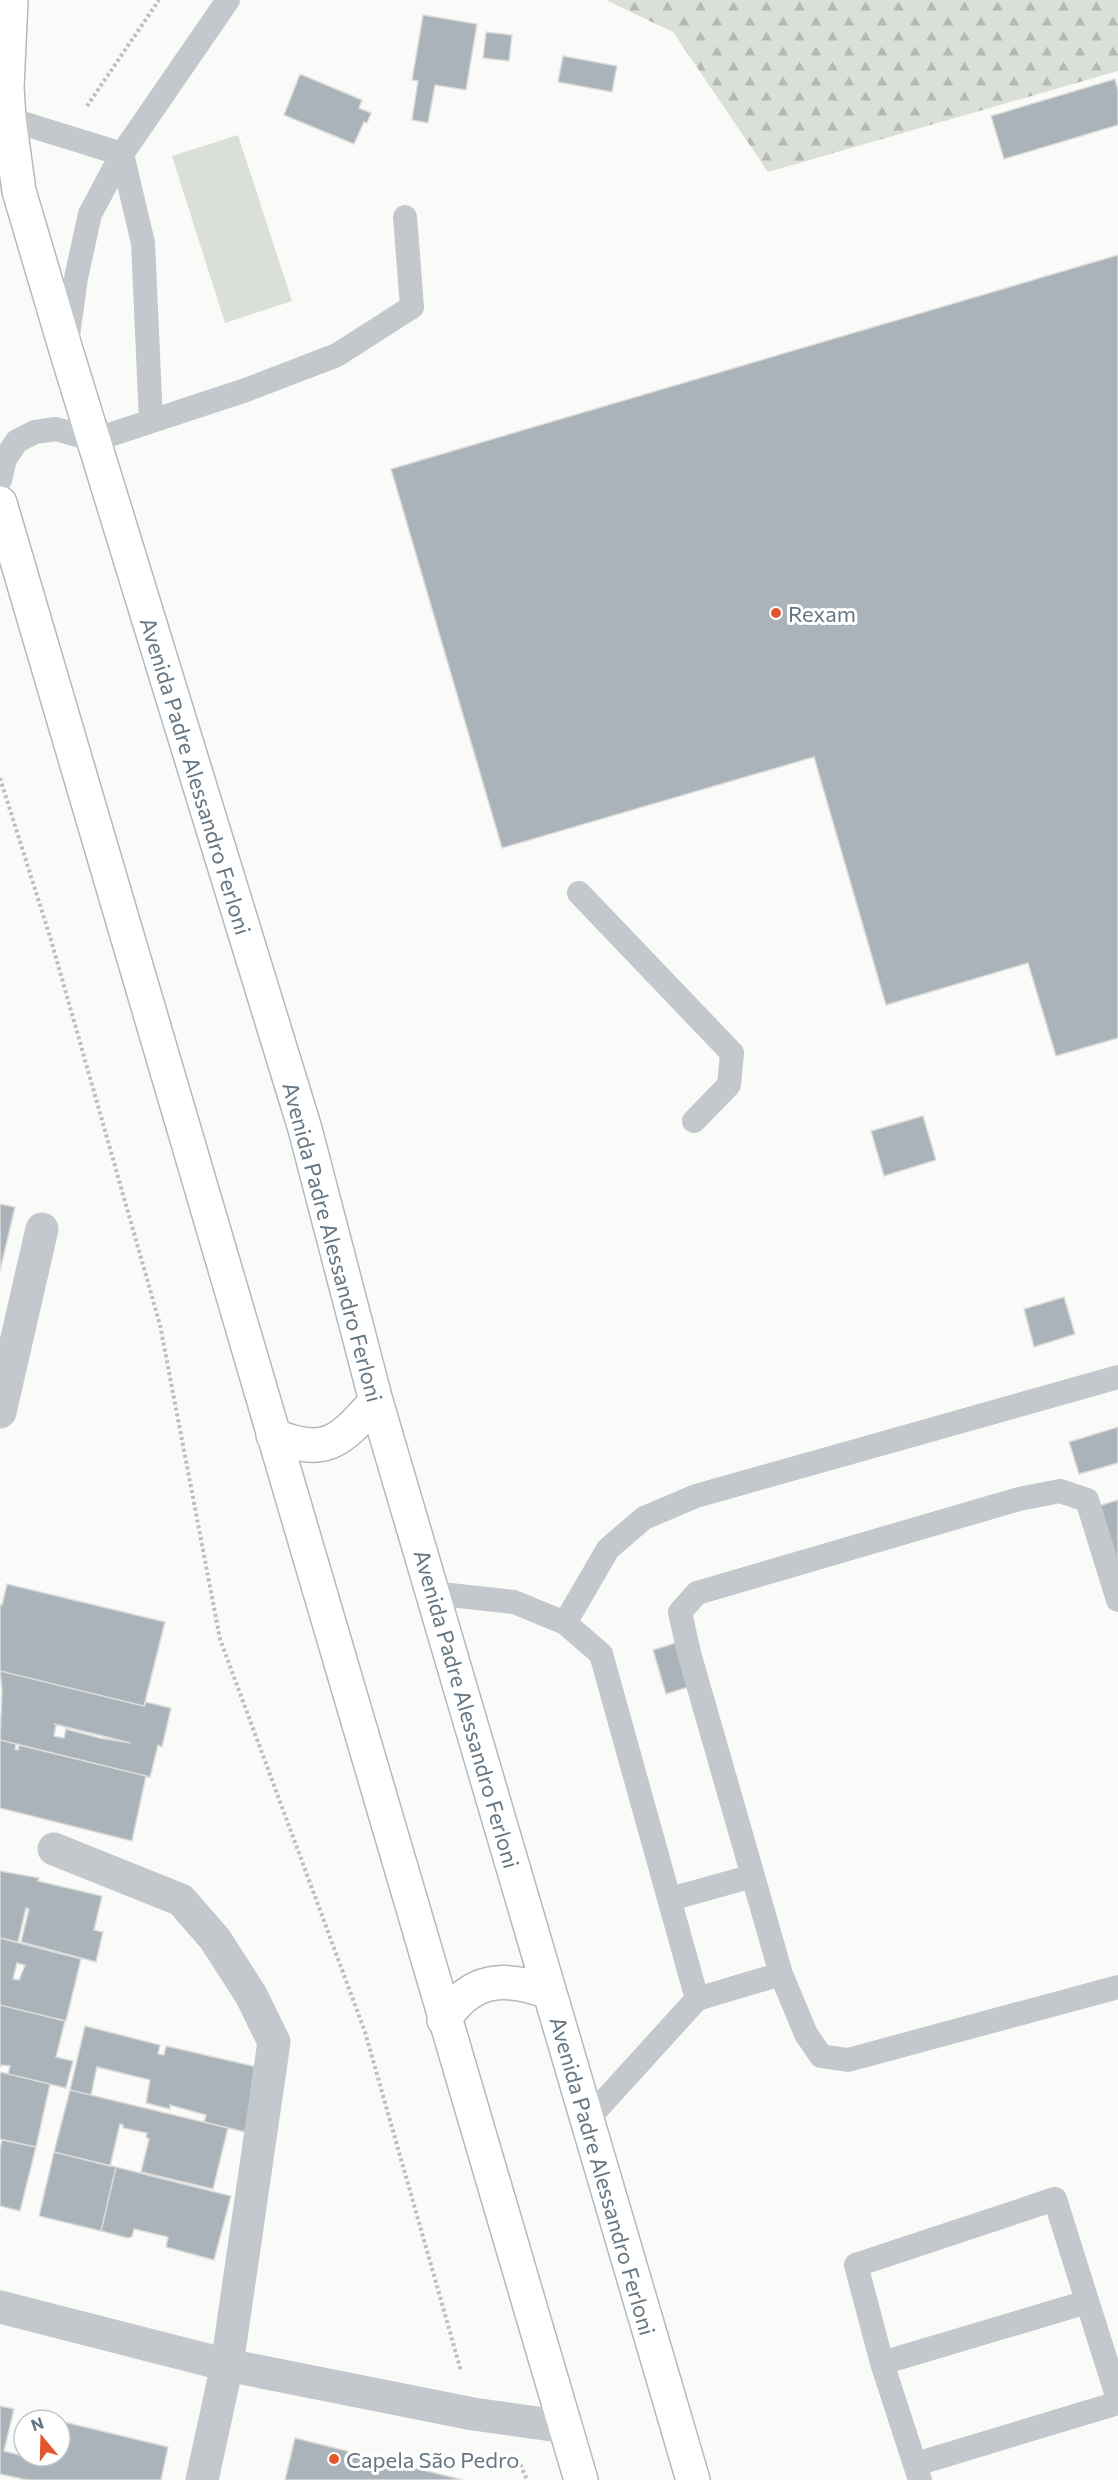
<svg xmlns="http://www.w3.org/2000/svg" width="1118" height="2480" font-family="Commissioner,sans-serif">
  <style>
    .forest { fill: url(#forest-firs) }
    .pitch { fill: #dadfd7 }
    .building { fill: #aab3b9; stroke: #dcdcda; stroke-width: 1.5; fill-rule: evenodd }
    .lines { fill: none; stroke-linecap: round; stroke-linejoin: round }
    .secondary-casing { stroke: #b3babf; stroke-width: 36 }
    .path { stroke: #bbbfc2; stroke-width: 4; stroke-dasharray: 3 3; stroke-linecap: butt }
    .service { stroke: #c3c8cc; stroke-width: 24 }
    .minor { stroke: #c3c8cc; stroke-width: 33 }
    .secondary { stroke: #fff; stroke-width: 33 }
    .poi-dot { fill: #e4572e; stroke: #fff; stroke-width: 2 }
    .labels { text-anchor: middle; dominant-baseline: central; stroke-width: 6; stroke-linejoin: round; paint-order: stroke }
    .poi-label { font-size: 22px; fill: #657683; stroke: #fff; text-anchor: start }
    .street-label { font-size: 22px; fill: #657683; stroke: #fff }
  </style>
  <defs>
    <pattern id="forest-firs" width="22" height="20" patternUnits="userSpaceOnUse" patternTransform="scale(1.5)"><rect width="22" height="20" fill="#dadfd7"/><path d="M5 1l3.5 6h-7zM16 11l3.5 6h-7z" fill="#b4b9b4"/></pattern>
  </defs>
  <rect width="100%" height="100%" fill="#fafaf8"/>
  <!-- forest -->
  <path class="forest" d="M606 0H1118V71L768 172 673 32Z"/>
  <!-- pitch -->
  <path class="pitch" d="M238 135 292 301 225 323 172 156Z"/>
  <!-- building -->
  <path class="building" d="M423 15 477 24 466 90 435 85 428 123 412 120 418 81 412 80Z
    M486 32 512 35 509 61 483 58Z
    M563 56 617 66 612 92 558 82Z
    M300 74 362 100 359 108 371 113 367 123 364 122 354 144 284 115Z
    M1115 79 1118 90V125L1004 159 991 116Z
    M1118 255V1038L1056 1056 1028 963 886 1005 814 757 502 848 391 469Z
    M923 1116 936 1160 884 1176 871 1131Z
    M0 1204 15 1207 0 1271Z
    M1064 1297 1075 1334 1034 1347 1024 1309Z
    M1118 1427V1463L1079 1474 1069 1442Z
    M1118 1500V1597L1092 1508Z
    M7 1584 165 1622 144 1706 0 1671V1604L2 1605Z
    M685 1640 698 1684 666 1694 653 1650Z
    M0 1671 144 1706 146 1702 171 1708 162 1747 158 1745 150 1777 0 1740 2 1691ZM54 1724 131 1743 100 1738 66 1729 64 1738 54 1736 56 1725Z
    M0 1740 16 1744 15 1749 18 1750 19 1745 146 1776 132 1841 0 1808Z
    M0 1871 39 1878 38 1881 102 1896 94 1930 103 1932 96 1962 21 1942 29 1909 26 1908 18 1942 0 1938Z
    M0 1938 81 1959 66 2021 0 2005ZM17 1963 25 1965 19 1980 13 1979Z
    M0 2005 65 2021 56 2057 73 2061 66 2088 8 2074 10 2066 1 2065 0 2068Z
    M85 2026 160 2045 158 2054 164 2055 166 2046 261 2068 245 2132 204 2122 206 2115 170 2105V2109L146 2103 150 2080 97 2067 91 2095 70 2090Z
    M0 2072 50 2084 36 2147 0 2139Z
    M70 2090 228 2128 213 2189 141 2172 149 2139 146 2137 147 2133 123 2128V2125L120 2124 110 2166 54 2152Z
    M2 2140 36 2147 20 2211 0 2206V2149Z
    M54 2152 116 2167 101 2231 39 2216Z
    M116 2167 231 2196 214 2260 166 2247 168 2237 134 2229 132 2237 128 2238 101 2231Z
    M0 2406 14 2409 4 2451 23 2456 24 2452 16 2449 21 2432 24 2433V2456H60V2421L168 2447 161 2480H27L0 2474Z
    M33 2414 57 2420H24V2428L21 2427 24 2417 32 2419Z
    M295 2438 463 2480H285Z"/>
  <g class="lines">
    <defs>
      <path id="secondary" d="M11 0 7 87 9 119 19 191 66 350 305 1129 376 1401 693 2480
        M0 503 581 2480
        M273 1435C327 1458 341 1440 376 1401
        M444 2020C471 1977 505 1976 549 1992"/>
    </defs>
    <!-- secondary casing -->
    <use href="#secondary" class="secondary-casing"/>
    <!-- path -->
    <path class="path" d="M87 106 159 0
      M0 778 51 940 160 1325 220 1639 365 2032 461 2371
      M518 2459 527 2480"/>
    <!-- service -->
    <path class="service" d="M9 119 122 154
      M122 154 143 243 151 420
      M67 342 76 278 90 214 122 154 228 0
      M0 480 5 459 17 441 35 432 56 429 94 440 246 390 337 355 412 307 405 217
      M579 893 732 1053 729 1085 694 1121
      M432 1593 514 1602 565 1623 601 1654 697 1999
      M1118 1600 1087 1500 1060 1491 1019 1499 697 1593 680 1612 689 1653 781 1974 806 2034 821 2056 848 2060 1118 1987
      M565 1623 608 1549 644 1518 696 1496 1118 1377
      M670 1899 753 1876
      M587 2120 697 1999 781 1974
      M882 2363 1087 2302
      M916 2464 1118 2403
      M920 2480 882 2363 856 2265 1055 2199 1118 2399"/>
    <!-- minor -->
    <path class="minor" d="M0 1412 42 1229
      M54 1849 181 1900 215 1939 251 1995 274 2042 227 2365 202 2480
      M0 2307 227 2365 473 2414 566 2427"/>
    <!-- secondary -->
    <use href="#secondary" class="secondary"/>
  </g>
  <!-- markers -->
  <g class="poi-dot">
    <circle cx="776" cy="613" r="6"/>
    <circle cx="334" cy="2459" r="6"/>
  </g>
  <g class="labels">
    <!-- poi labels -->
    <g class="poi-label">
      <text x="788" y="613">Rexam</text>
      <text x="346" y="2459">Capela São Pedro</text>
    </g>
    <!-- street labels -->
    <g class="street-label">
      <text transform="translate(196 776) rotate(73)">Avenida Padre Alessandro Ferloni</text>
      <text transform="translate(333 1242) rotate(75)">Avenida Padre Alessandro Ferloni</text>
      <text transform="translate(467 1709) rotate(74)">Avenida Padre Alessandro Ferloni</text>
      <text transform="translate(603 2176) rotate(74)">Avenida Padre Alessandro Ferloni</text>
    </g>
  </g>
  <!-- north arrow -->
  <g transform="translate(42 2438) rotate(341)"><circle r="28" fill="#ffffff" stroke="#c1c8cd" stroke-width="1.5"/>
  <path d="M0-4.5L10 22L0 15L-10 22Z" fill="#e4572e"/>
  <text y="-9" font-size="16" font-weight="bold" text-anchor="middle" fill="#657683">N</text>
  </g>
</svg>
